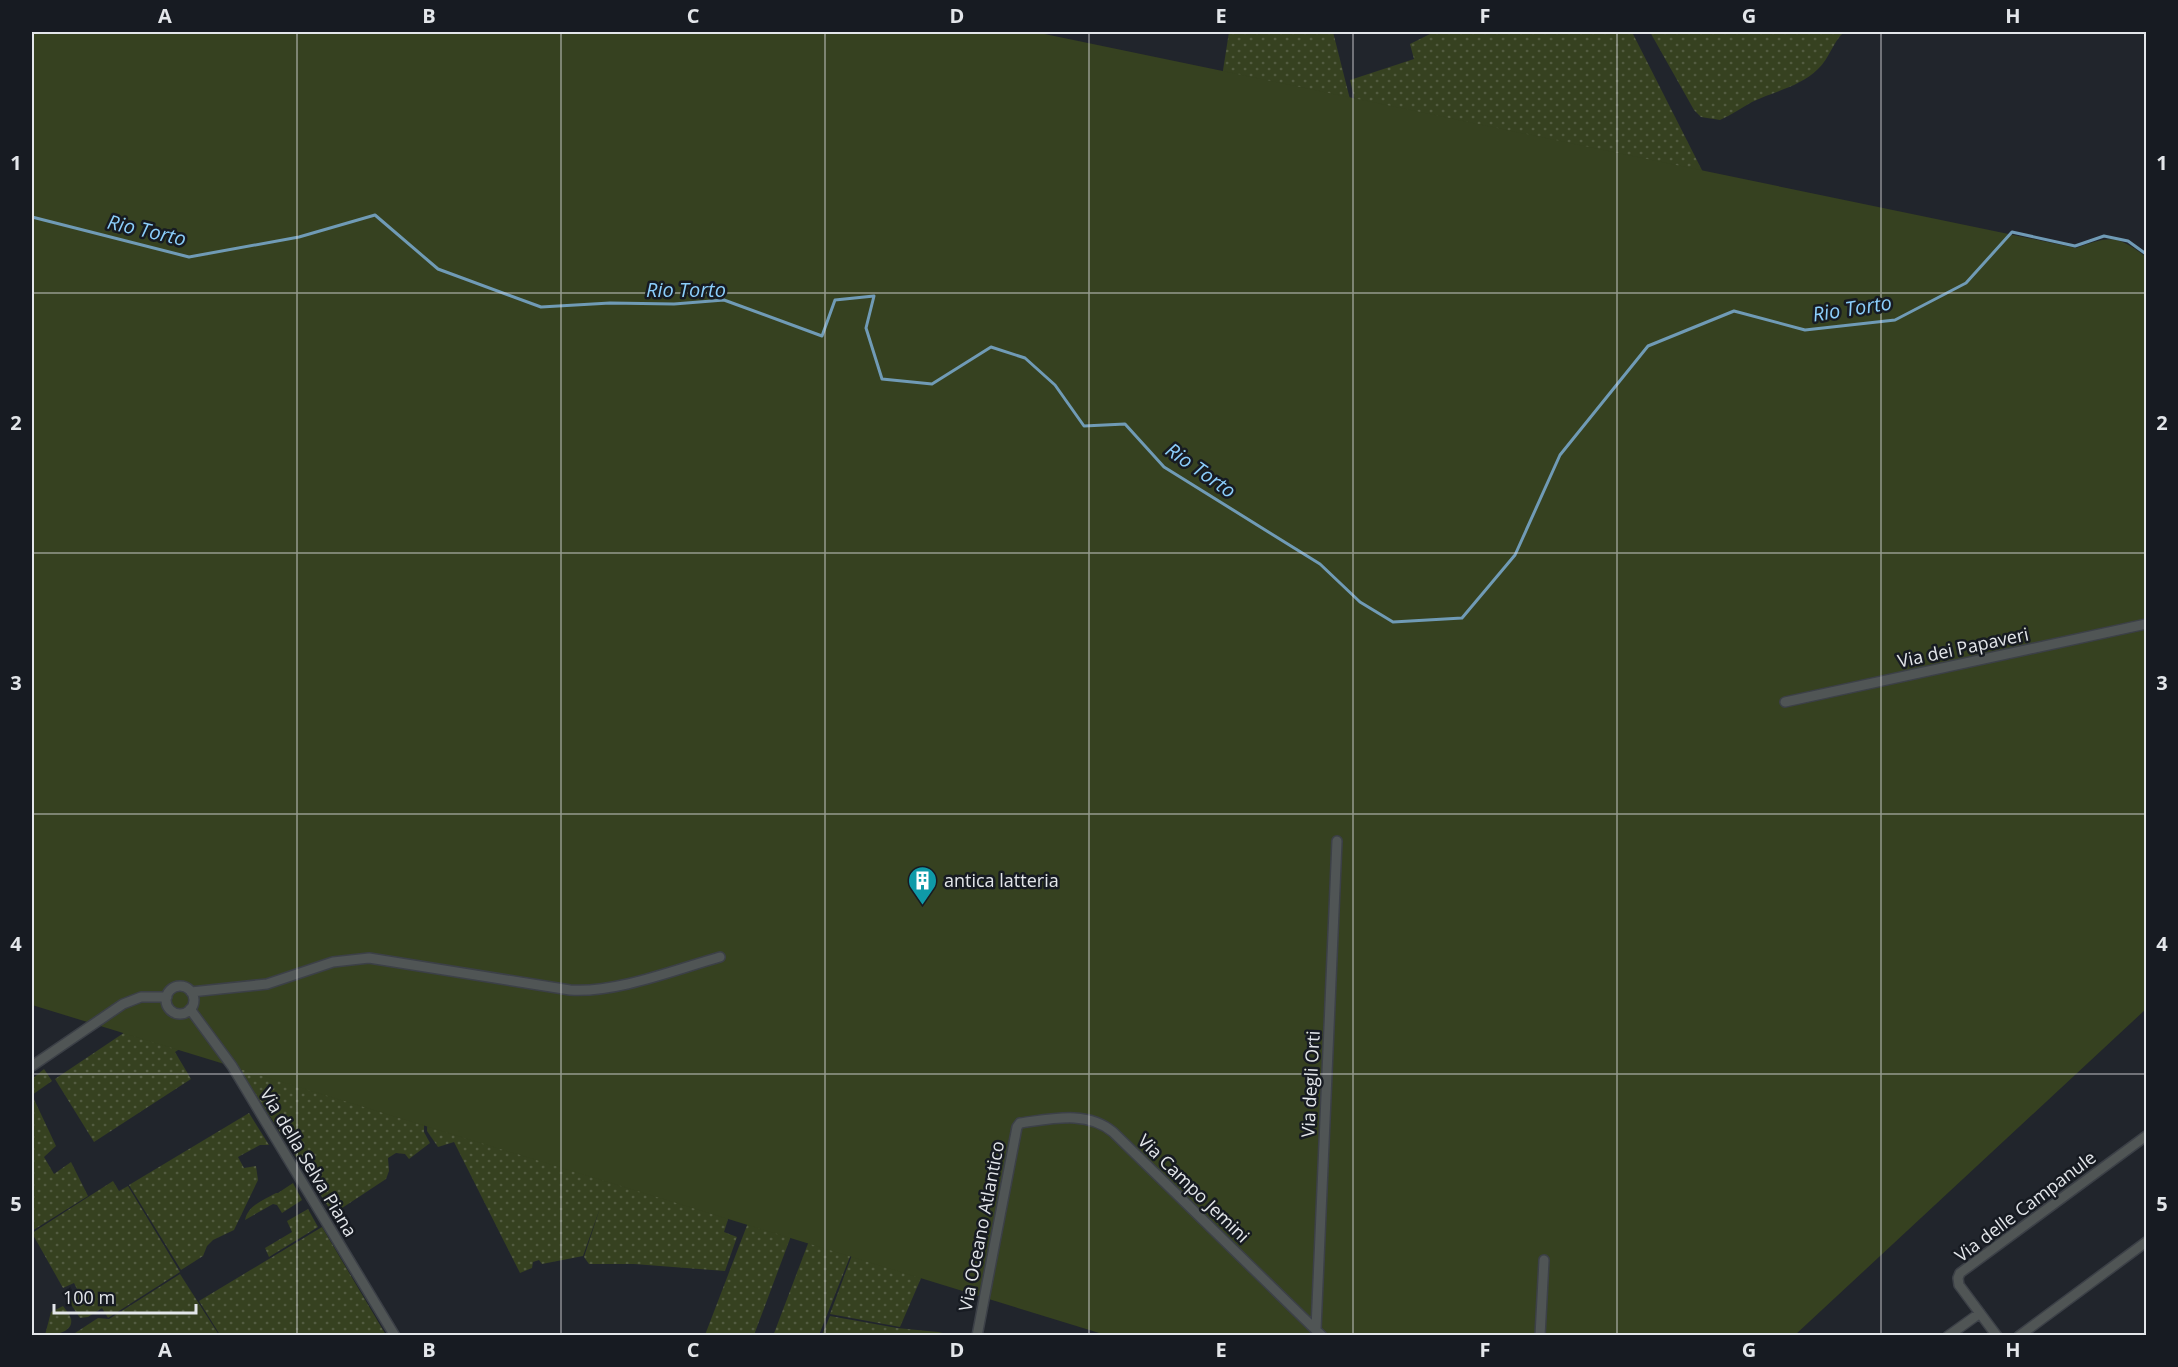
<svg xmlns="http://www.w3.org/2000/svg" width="2178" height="1367" font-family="'Open Sans',sans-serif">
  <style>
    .grass { fill: url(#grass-dots) }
    .green { fill: #364120 }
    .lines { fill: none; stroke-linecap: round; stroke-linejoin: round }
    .stream { stroke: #709bb6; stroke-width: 3 }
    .minor-casing { stroke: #3c4047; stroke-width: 12 }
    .minor { stroke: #505555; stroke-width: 9 }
    .grid { fill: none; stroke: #e3e6ea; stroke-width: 1.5; stroke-opacity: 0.55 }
    .labels { text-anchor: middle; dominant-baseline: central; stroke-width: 5; stroke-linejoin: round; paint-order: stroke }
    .street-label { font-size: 18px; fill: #e3e6ea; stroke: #171b22 }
    .poi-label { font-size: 18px; fill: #e3e6ea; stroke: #171b22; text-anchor: start }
    .water-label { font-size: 20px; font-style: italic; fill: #8bcefb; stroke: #171b22 }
    .neatline { fill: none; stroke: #e3e6ea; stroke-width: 2 }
    .grid-label { font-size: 20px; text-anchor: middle; font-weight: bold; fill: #e3e6ea }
  </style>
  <defs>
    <pattern id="grass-dots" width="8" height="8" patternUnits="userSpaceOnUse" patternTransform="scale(1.5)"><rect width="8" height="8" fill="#364120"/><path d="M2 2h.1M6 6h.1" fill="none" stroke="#535c41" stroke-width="1.8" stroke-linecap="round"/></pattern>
  </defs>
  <rect width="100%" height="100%" fill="#21252c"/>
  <!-- grass -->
  <path class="grass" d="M1229 32H1333L1399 293 1219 96Z
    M1434 32H1632L1711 188 1398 280 1350 80 1414 59 1410 44Z
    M1650 32H1844C1833 42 1829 59 1818 69 1800 87 1774 91 1752 102 1741 108 1731 115 1720 120L1701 117 1694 110Z
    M882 933C895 944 894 960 892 976L824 1148 754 1335H705L779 1142 780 1136 775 1132 637 1124 775 1138 745 1218 730 1213 724 1232 737 1237 725 1271 634 1264H589L584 1257 600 1208 583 1256 542 1264 539 1260 533 1262 532 1268 520 1273 454 1142 438 1147 427 1131 428 1104 574 1126 588 996 639 984 623 1137 628 1123 639 1000C655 989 674 983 693 976 754 954 818 943 882 933Z
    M200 1008 424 1104V1132L430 1143 409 1159 405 1154 396 1153 388 1158 389 1171 386 1179 333 1214Z
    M155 1012 203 1034 175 1052 191 1079 94 1142 55 1079Z
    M44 1069 52 1081 32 1095 56 1146 44 1157 54 1174 71 1162 88 1196 32 1231V1079Z
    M873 1072 861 1229 819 1335 773 1336Z
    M249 1113 269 1145H260L238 1157 244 1168 256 1166 258 1180 234 1230 213 1240 207 1246 203 1256 181 1270 129 1185Z
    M883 1172 931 1255 900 1327 830 1314Z
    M113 1181 119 1191 128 1186 180 1272 108 1318 102 1308 88 1317 80 1318 68 1300 79 1293 74 1283 63 1288 32 1233Z
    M293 1183 302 1200 282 1213 277 1205 273 1204 245 1220C248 1205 264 1200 276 1193H278Z
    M308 1209 318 1227 269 1257 265 1248 292 1232 287 1221Z
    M322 1227 386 1335H220L199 1301Z
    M180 1274 219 1335H72L98 1318 109 1319Z
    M63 1306C66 1310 70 1315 71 1319 74 1332 53 1336 45 1335L51 1312Z
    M830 1316 897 1328 938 1332 952 1335H822Z"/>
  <!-- green -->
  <path class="green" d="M32 32H1035L2076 248C2111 236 2116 234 2146 257V1009L1795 1335 1109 1336 32 1005Z"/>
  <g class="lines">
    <!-- stream -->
    <path class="stream" d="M32 217 189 257 299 237 375 215 438 269 541 307 610 303 674 304 724 300 822 336 835 300 874 296 866 328 882 379 932 384 991 347 1025 358 1055 385 1084 426 1125 424 1164 467 1320 564 1360 602 1393 622 1462 618 1515 555 1560 455 1648 346 1734 311 1805 330 1895 320 1966 283 2012 232 2075 246 2104 236 2128 241 2146 254"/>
    <defs>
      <path id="minor" d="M1785 702 2146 624
        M166 1000a14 14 0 1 1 28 0a14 14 0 1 1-28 0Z
        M191 992 267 984 333 962 369 958 570 990C617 993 674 970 720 957
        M190 1009 232 1066 395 1336
        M32 1066 123 1004 141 997H167
        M1316 1329 1337 841
        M977 1336 1017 1127 1020 1123C1051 1119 1087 1110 1113 1132L1322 1336
        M1540 1336 1544 1260
        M1948 1336 1980 1313
        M1997 1336 1959 1285 1958 1278 1960 1273 2146 1136
        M2019 1336 2146 1242"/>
    </defs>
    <!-- minor casing -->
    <use href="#minor" class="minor-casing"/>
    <!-- minor -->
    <use href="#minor" class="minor"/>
  </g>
  <!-- grid -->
  <path class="grid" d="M297 32V1336M561 32V1336M825 32V1336M1089 32V1336M1353 32V1336M1617 32V1336M1881 32V1336M32 293H2146M32 553H2146M32 814H2146M32 1074H2146"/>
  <!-- icons -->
  <defs>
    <symbol id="building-pin" viewBox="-11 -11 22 30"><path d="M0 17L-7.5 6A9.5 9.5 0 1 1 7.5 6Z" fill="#0f9aa8" stroke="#171b22"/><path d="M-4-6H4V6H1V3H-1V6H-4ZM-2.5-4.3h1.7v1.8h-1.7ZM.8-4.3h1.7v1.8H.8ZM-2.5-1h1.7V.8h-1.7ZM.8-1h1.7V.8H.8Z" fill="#fff"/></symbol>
  </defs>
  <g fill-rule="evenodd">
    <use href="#building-pin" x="906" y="864" width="33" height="45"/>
  </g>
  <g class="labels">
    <!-- street labels -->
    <g class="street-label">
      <text transform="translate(1963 647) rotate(-12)">Via dei Papaveri</text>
      <text transform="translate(1310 1084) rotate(-87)">Via degli Orti</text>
      <text transform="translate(309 1162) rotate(59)">Via della Selva Piana</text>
      <text transform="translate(1194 1188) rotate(44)">Via Campo Jemini</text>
      <text transform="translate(2025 1206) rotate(-37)">Via delle Campanule</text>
      <text transform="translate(981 1226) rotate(-79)">Via Oceano Atlantico</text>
    </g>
    <!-- poi labels -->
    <g class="poi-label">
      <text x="944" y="880">antica latteria</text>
    </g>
    <!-- water labels -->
    <g class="water-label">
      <text transform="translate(147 230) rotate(13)">Rio Torto</text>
      <text x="686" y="289">Rio Torto</text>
      <text transform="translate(1852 308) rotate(-9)">Rio Torto</text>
      <text transform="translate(1201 470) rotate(35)">Rio Torto</text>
    </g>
  </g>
  <!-- border -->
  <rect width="2178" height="1367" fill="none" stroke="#171b22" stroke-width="66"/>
  <!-- scale -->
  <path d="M54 1304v9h142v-9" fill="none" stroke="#e3e6ea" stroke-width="3"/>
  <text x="63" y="1304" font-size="18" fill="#e3e6ea" stroke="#171b22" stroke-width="4.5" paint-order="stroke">100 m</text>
  <rect x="33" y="33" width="2112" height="1301" class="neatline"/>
  <g class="grid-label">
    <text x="165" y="23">A</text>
    <text x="429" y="23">B</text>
    <text x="693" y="23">C</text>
    <text x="957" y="23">D</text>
    <text x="1221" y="23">E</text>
    <text x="1485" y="23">F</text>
    <text x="1749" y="23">G</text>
    <text x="2013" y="23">H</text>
    <text x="16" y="170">1</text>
    <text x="2162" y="170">1</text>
    <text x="16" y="430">2</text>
    <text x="2162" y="430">2</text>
    <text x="16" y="690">3</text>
    <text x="2162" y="690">3</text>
    <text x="16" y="951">4</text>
    <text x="2162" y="951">4</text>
    <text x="16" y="1211">5</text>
    <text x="2162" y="1211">5</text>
    <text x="165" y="1357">A</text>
    <text x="429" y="1357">B</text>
    <text x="693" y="1357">C</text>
    <text x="957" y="1357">D</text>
    <text x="1221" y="1357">E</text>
    <text x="1485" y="1357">F</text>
    <text x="1749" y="1357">G</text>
    <text x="2013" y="1357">H</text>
  </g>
</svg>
